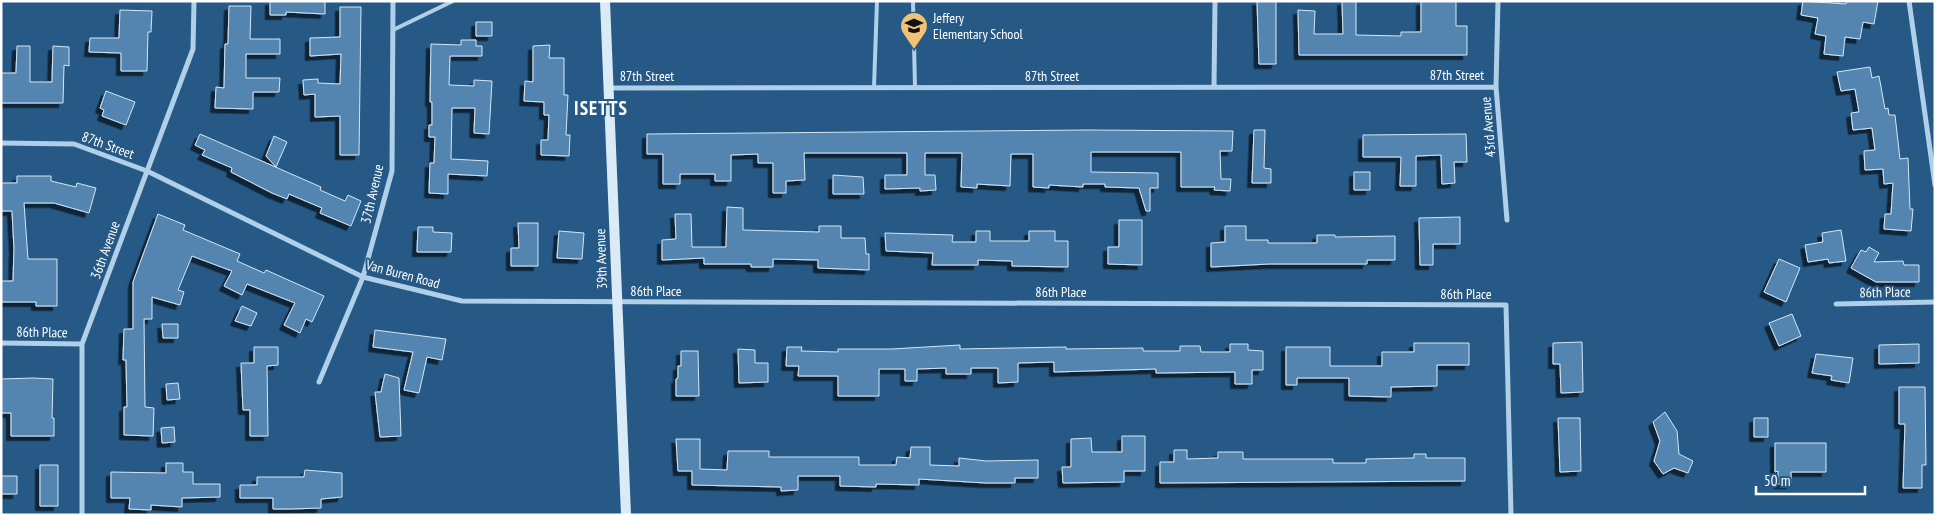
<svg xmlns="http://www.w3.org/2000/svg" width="1936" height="516" font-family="'PT Sans Narrow',sans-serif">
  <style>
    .building { fill: #5285b0; stroke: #d4e7f6; filter: url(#shadow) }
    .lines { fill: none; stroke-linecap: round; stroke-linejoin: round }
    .lane { stroke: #b0cfe8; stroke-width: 4 }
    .street { stroke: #b0cfe8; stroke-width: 5 }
    .secondary { stroke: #dbeaf7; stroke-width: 10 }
    .labels { text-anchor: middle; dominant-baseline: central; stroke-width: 4; stroke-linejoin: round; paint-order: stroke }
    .poi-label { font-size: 14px; fill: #fff; stroke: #265986; text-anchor: start }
    .street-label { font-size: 14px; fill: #fff; stroke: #265986 }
    .district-label { font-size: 19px; font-weight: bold; letter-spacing: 1px; fill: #fff; stroke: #265986 }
  </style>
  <defs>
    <filter id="shadow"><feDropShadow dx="-4.5" dy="4.5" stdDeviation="0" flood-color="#0009"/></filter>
  </defs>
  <rect width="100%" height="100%" fill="#265986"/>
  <!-- building -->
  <path class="building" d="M270 1H325V14L286 12V15H270Z
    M1257 1H1276V64H1259Z
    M1342 1H1356V35L1401 36V32H1421V1H1456V26H1467V55H1299L1298 10 1315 11 1314 34H1343Z
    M1803 1 1846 4 1847 1H1878L1874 24 1863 22 1860 39 1845 37 1843 56 1824 54 1826 36 1815 34 1818 18 1801 15Z
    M229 6H251L250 39H280V54H246V78H280L279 92H253V109L215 108 216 87 224 88 225 44H228Z
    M340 7H361L359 155H340V116L315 117V94L304 95 303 80 318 79V83L340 84 341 54 310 56V38L340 37Z
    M120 10 152 11 151 32H148L147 71H121V53L89 52 90 38H119Z
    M476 22H492V36H476Z
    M461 40H476V46H482V56H450L449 85 474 86V80L492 81 489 134 474 133 475 108H452L451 159 488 161 487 176 448 174V194L429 193 430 163H434L435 137H429V125H432V102H430L431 44 461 45Z
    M550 45 549 58H564V95H568L566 135H570L569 156 541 155V140H548L549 115H544V102L524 101 525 81 533 82V46Z
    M17 46H30V82H52L53 46 69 47V66L64 65 63 103H1V73H16Z
    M1870 67 1872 78 1879 76 1885 109 1888 108 1889 115H1895L1900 159 1908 158 1910 209H1913L1911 231 1884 229 1885 214H1891L1893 183 1884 184 1883 169 1865 170 1864 151 1875 150 1872 128 1853 130 1851 113 1859 112 1855 89 1841 91 1837 72Z
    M106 91 135 102 126 125 102 116 104 110 100 108Z
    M1088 130 1233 131 1232 151H1220L1221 179H1231L1230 191 1214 190 1215 187H1181V152H1091V172L1158 173V188H1150V211H1146L1139 188 1105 187V184H1083V187L1049 185V188L1033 187V154H1011L1010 186 977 184V188L961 187 962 153H925V175H935L936 190 920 191V188L885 189V175H907V153H804L805 180 786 181V193H773V163H758V154L731 155V181H715V174H680V184H663V154H647V134Z
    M1254 130H1265L1264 168 1271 169V183H1252Z
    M200 134 321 187 320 190 345 201 348 195 361 201 351 226 320 213 322 208 289 194 287 199 272 193 231 172 232 168 202 155 205 150 195 145Z
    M1466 134 1467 162H1454L1455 183 1442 184 1441 155 1416 156V186H1400L1401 157H1363V135Z
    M274 136 287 142 276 167 266 156Z
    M1354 172H1370V190H1354Z
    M833 175 863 177 864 194H833Z
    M17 176H51V181L76 187 77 183 96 188 89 213 54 203H24L28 259H57V306H36V302H1V281H13L14 249 12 211H1V183H17Z
    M727 207 743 208V230L819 232V226H841V238H865L866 254H869V270L818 268V260L773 259V267H751V264H704V258L662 260V240L676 239 675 214H691L692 247H726Z
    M158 214 185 225 183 230 240 254 237 261 264 273 266 270 324 296 312 322 306 319 300 333 284 325 295 303 247 284 242 295 224 286 232 271 192 256 178 290 184 292 180 305 152 297V319H144L145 407 154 408 153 436 124 435V407H127L126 360H123L124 329H133V282Z
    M1460 217V244H1433V265H1420L1419 218Z
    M1119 220H1142V265L1108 264V247H1119Z
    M518 223H538V266H511V248H519Z
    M1225 226H1246V240H1268V243H1317V235H1335V237L1395 236V260H1367V264H1269L1211 267V243L1225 242Z
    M418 227H433V232L452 233 451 252H417Z
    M1841 230 1846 261 1829 263 1828 259 1808 262 1805 245 1823 242 1822 233Z
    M559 231 584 233 582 259 557 258Z
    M976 231H990V241H1029V231H1055V241H1068V267L1012 266V261L978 260V265H932L933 253 886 251 885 233 953 235 952 242H976Z
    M1869 247 1879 253 1874 262 1903 261 1904 265H1919V282H1876L1851 268 1861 250 1866 252Z
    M1779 259 1800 268 1786 302 1764 292Z
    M242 306 257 313 251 326 235 321Z
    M1792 314 1801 336 1779 346 1769 323Z
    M162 324H178V338H163Z
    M375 330 446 339 442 360 427 357 419 393 404 390 413 352 373 347Z
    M1582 342 1583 392 1561 393 1560 364H1553V343Z
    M1414 343H1469V365H1437V386L1391 387V397L1349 396V378H1297V385H1286V347H1330V366H1382V352H1414Z
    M1230 344H1248V350L1263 351V370H1252V384H1235V372L1156 373V369L1054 372V362L1018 363V382L998 383V368H971V374H946V368L917 369V381H905V369H879V396H838V376H798L799 366H786L787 347H802L801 351 838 352V349H891L960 345V349L1066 347V349L1143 348V351H1180V346H1200L1201 352H1230Z
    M1919 344V363L1879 364V345Z
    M254 347H278V365L267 366 268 436H250V410H243L241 363H254Z
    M738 349 755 350V363H768V382L739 383Z
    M681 351H698L699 396H676V379L678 378V366H681Z
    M1816 354 1853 358 1849 383 1831 380 1832 376 1812 373Z
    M385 374 399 378 401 436 380 437 375 392H381Z
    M33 378 53 379 52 418H54V436H11V413H1V379Z
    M178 383 180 399 167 400 166 384Z
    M1899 387H1925L1926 465H1922V488H1903L1905 424H1899Z
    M1665 412 1677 431 1679 454 1693 461 1688 473 1674 468 1663 474 1654 461 1660 441 1653 422Z
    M1558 418H1580L1581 471 1560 472Z
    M1754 418H1768V437H1754Z
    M174 427 175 442 162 443 161 428Z
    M1122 436H1145V471H1124V482L1063 483 1062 467H1071V439L1091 438 1092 452H1122Z
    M676 439H700V469L727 470 728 451H769V457H859V465H896L897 457 910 458 911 447H930V465L959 466V458L986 461 1038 460V478H1015V483H986L919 479V485L876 484V487L840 486V476H798V490L781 491V487L692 485V471H678Z
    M1775 443H1826V472H1791V484H1778V471L1775 472Z
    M1174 450H1187V459L1218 458V452H1243V459H1333V463H1366V459L1414 458V454H1426V458H1465V481L1160 483V462H1174Z
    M166 463H183V472H193V484H220V497L182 498V507L151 505V510L129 509 130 498H111V472L166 473Z
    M40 465H58V506H40Z
    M305 470 342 473V497L321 499V508L290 509H273V498H240V485H257V477H304Z
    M1 476H17V494H1Z"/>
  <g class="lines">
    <!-- lane -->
    <path class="lane" d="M913 1 915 87
      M393 30 453 1
      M874 87 877 1"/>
    <!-- street -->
    <path class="street" d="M1498 1 1496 87 1507 220
      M1909 1 1935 185
      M1214 86 1215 1
      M609 88 1496 87
      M1 143 74 144 147 171 363 277 462 301 1506 305 1511 515
      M1836 304 1935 302
      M1 343 82 344
      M319 382 363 277 392 171 393 1
      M82 515V344L193 49 194 1"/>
    <!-- secondary -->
    <path class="secondary" d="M605 1 626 515"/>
  </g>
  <!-- icons -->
  <defs>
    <symbol id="school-pin" viewBox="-11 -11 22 30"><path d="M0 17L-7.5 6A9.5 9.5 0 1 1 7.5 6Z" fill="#f1c175" stroke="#265986"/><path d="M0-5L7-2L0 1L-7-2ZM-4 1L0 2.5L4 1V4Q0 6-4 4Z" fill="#111"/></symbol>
  </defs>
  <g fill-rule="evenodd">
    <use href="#school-pin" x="898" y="10" width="32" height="43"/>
  </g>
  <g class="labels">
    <!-- poi labels -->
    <g class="poi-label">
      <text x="933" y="18">Jeffery<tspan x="933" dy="16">Elementary School</tspan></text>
    </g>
    <!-- street labels -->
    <g class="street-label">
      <text x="1457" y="75">87th Street</text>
      <text x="647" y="76">87th Street</text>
      <text x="1052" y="76">87th Street</text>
      <text transform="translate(1488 127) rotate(-95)">43rd Avenue</text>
      <text transform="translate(108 145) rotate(20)">87th Street</text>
      <text transform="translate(372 194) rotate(-77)">37th Avenue</text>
      <text transform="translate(105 250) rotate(-70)">36th Avenue</text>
      <text transform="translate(601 259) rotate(-92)">39th Avenue</text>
      <text transform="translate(403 274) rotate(15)">Van Buren Road</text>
      <text x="656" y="291">86th Place</text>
      <text x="1061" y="292">86th Place</text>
      <text transform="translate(1885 292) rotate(-1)">86th Place</text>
      <text x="1466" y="294">86th Place</text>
      <text transform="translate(42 332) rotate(1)">86th Place</text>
    </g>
    <!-- district labels -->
    <g class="district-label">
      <text x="601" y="108">ISETTS</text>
    </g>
  </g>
  <!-- border -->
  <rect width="1936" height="516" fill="none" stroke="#ffffff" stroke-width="5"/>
  <!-- scale -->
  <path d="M1756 486v8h109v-8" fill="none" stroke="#ffffff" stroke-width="2.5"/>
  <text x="1764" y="486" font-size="15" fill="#ffffff" stroke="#265986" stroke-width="4" paint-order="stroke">50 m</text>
</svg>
